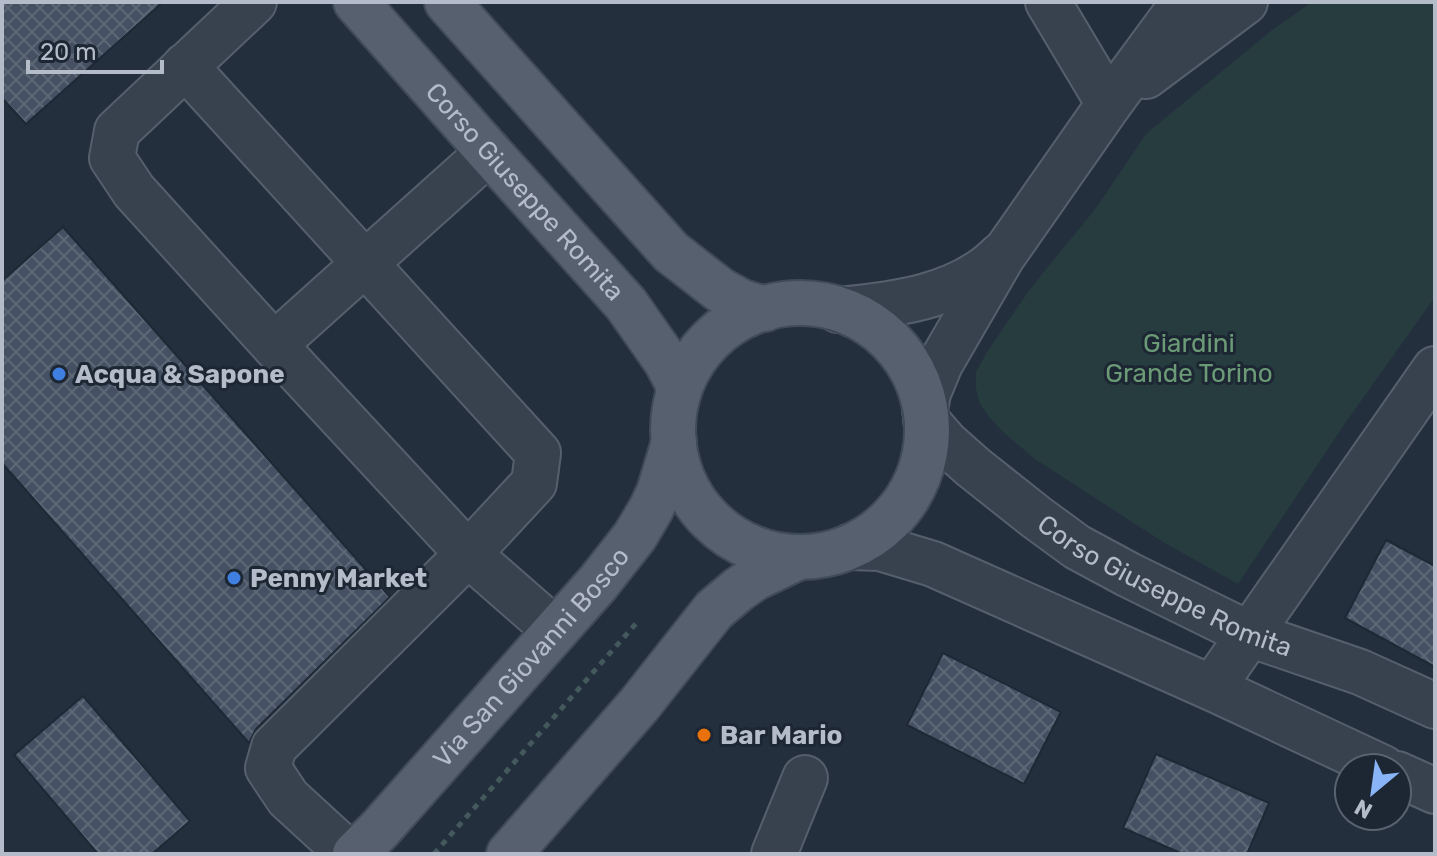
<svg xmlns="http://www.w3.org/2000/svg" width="1437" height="856" font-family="Rubik,sans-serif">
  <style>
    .park { fill: #263c3f }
    .building { fill: url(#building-cross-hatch); stroke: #1f2835; stroke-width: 2 }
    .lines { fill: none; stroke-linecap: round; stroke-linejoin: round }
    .minor-casing { stroke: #565f6c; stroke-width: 48 }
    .major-casing { stroke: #414a57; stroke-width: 48 }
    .path { stroke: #44595c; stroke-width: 5; stroke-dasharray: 6 6; stroke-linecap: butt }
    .minor { stroke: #38414e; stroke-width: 44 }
    .major { stroke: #56606e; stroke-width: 44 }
    .shop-dot { fill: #3f7fe0; stroke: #1d2633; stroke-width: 3 }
    .food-dot { fill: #e8710a; stroke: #1d2633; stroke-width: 3 }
    .labels { text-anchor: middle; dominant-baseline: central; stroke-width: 6; stroke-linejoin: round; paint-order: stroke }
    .street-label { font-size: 26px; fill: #b4bcc9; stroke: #1d2633 }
    .park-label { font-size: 26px; fill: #6b9a76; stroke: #1d2633 }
    .poi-label { font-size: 26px; font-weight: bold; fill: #b4bcc9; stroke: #1d2633; text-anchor: start }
  </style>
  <defs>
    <pattern id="building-cross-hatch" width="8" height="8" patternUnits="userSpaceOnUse" patternTransform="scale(2)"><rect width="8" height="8" fill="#455162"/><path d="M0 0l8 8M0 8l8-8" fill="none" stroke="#5d6877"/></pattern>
  </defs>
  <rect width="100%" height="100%" fill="#242f3e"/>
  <!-- park -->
  <path class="park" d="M1312 2H1435V297L1346 422 1238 584 1163 542 1035 459 1003 432 990 418 980 404 976 389V372L987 352 1030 289 1096 208 1146 134 1272 30Z"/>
  <!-- building -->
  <path class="building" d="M2 2H163L26 124 2 98Z
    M63 227 390 597 256 729 249 743 2 463V281Z
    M1386 540 1435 566V667L1345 618Z
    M943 653 1061 712 1024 784 907 725Z
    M83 696 190 821 152 854H98L14 755Z
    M1156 754 1269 803 1247 854H1183L1123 828Z"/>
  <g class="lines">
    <defs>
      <g id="minor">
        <path d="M254 2 117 131 112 158 134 191 274 345 468 554 274 747 268 768 288 798 349 854"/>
        <path d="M1048 2 1109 104"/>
        <path d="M185 66 538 453 534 483 468 554 555 630"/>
        <path d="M1146 76 1245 2"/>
        <path d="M838 310C893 305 960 297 1001 255"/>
        <path d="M274 345 489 152"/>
        <path d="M925 410 928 393 940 364 1002 257 1109 104 1184 2"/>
        <path id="s1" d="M926 420 946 443 973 467 1036 517 1077 547 1129 575 1249 634 1360 672 1435 706"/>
        <path d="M849 547 880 548 933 564 1212 688 1383 768"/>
        <path d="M1212 688 1435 369"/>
        <path d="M1397 774 1435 791"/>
        <path d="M774 854 805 778"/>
      </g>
      <g id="major">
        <path id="s2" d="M356 2 489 152 626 304 666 361 676 380 679 391"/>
        <path d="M447 2 671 252 720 290 742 302 765 309"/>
        <circle cx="800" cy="430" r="127"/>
        <path id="s3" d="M355 854 379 830 598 583 635 536 651 509 659 492 674 442"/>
        <path d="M509 854 639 705 714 610 739 589 755 578 799 557"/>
      </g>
    </defs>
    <!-- minor casing -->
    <use href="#minor" class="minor-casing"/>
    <!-- major casing -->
    <use href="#major" class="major-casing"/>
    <!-- path -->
    <path class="path" d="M434 854 639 620"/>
    <!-- minor -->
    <use href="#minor" class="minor"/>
    <!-- major -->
    <use href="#major" class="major"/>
  </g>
  <!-- markers -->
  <g class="shop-dot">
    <circle cx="59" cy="374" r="8"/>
    <circle cx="234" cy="578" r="8"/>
  </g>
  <circle class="food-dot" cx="704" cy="735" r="8"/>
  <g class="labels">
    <!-- street labels -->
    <g class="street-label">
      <text stroke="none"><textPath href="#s2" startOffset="254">Corso Giuseppe Romita</textPath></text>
      <text stroke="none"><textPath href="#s1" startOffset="294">Corso Giuseppe Romita</textPath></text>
      <text stroke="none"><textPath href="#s3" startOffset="264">Via San Giovanni Bosco</textPath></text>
    </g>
    <!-- park labels -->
    <g class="park-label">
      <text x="1189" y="343">Giardini<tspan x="1189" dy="30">Grande Torino</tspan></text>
    </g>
    <!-- poi labels -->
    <g class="poi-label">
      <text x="75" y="374">Acqua &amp; Sapone</text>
      <text x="250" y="578">Penny Market</text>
      <text x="720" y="735">Bar Mario</text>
    </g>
  </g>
  <!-- border -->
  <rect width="1437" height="856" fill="none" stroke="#b4bcc9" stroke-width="8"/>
  <!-- north arrow -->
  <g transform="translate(1373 792) rotate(209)"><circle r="38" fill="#1d2633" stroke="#59626f" stroke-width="2"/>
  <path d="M0-6L14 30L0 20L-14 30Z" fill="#8ab4f8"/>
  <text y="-12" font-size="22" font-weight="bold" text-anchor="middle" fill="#b4bcc9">N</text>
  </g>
  <!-- scale -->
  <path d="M28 60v12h134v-12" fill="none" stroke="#b4bcc9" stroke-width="4"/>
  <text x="40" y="60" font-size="24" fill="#b4bcc9" stroke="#1d2633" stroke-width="6" paint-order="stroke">20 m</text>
</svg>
